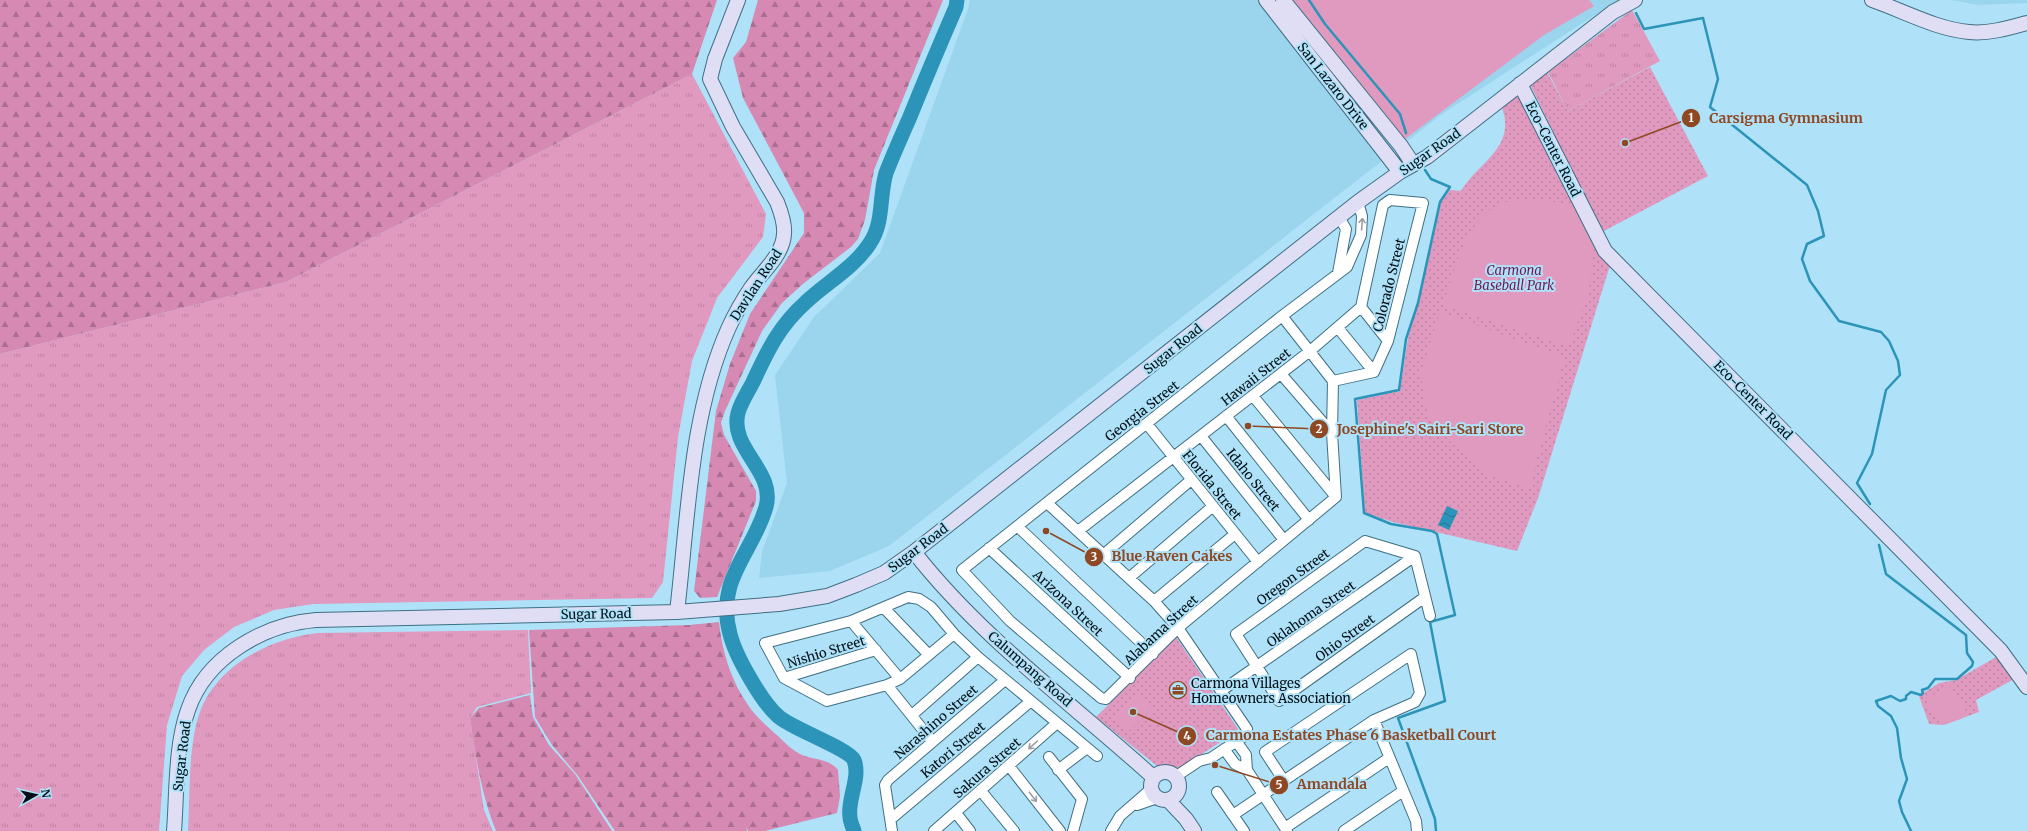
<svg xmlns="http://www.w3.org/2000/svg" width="2027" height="831" font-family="Merriweather,serif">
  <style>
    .built { fill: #9ad5ed }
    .grass { fill: url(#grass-tufts) }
    .forest { fill: url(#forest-firs) }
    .park { fill: url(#park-dots) }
    .pitch { fill: #e099bf }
    .water { fill: url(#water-waves) }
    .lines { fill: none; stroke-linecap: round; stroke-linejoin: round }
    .stream { stroke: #2c94b8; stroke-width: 2.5 }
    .river { stroke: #2c94b8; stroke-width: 15 }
    .street-casing { stroke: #3f6f83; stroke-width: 12 }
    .secondary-casing { stroke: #3f6f83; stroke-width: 16 }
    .street { stroke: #fff; stroke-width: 10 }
    .secondary { stroke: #dfdef4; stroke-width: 14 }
    .oneway { stroke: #999fa2 }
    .labels { text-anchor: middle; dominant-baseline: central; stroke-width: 4; stroke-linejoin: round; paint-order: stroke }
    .street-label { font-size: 13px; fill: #000f16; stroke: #afe2f8 }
    .park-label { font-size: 13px; font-style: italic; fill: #721a53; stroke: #afe2f8 }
    .poi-label { font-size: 13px; fill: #000f16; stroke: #afe2f8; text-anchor: start }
    .leader { fill: none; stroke: #8f4824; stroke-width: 1.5 }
    .callout-dot { fill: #8f4824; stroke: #afe2f8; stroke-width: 1.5 }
    .mark-label { font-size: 12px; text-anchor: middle; font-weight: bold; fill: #fff }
    .callout-label { font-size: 14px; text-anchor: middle; font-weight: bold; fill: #8f4824; stroke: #afe2f8; stroke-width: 4; stroke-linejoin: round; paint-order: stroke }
  </style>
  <defs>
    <pattern id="grass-tufts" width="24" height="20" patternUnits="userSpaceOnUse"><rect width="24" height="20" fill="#e099bf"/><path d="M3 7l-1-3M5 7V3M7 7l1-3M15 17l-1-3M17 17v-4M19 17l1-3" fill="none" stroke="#be83a3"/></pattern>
    <pattern id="forest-firs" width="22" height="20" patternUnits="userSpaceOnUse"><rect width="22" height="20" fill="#d589b3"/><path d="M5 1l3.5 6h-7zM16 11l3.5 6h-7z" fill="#aa6e91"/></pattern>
    <pattern id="park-dots" width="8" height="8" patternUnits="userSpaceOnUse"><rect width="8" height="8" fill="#e099bf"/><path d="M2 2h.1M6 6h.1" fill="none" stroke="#be83a3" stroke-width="1.8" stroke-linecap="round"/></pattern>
    <pattern id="water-waves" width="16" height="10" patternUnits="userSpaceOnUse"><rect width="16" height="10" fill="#2c94b8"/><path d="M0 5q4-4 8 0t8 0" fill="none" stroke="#237795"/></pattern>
  </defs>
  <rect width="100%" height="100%" fill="#afe2f8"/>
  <!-- built -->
  <path class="built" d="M970 0H1618L1442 114 889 546 830 571 759 578 762 552 787 483 775 375 814 317 880 253 968 9Z
    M1951 0H2027V3L1978 5Z"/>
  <!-- grass -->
  <path class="grass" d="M1632 10 1660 61 1568 111 1548 72Z
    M692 74 766 214 763 237 717 298 692 361 678 437 663 582 652 598 313 604 274 610 234 627 204 650 182 676 167 725 159 831H0V354L286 282Z
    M528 630 531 693 477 707 470 718 484 810 493 831H188C190 796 188 744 200 712 217 665 271 638 318 633Z"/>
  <!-- forest -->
  <path class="forest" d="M0 0H717L692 74 286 282 0 354Z
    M758 0H943L874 170 865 220 858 239 851 247 804 283 782 303 762 331 725 411 721 423 724 435 756 491V501L717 597 700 598 694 591 716 411 730 364 750 314 804 233V213L743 98 733 58 746 42Z
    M719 622C722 651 731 681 748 705 756 717 768 727 778 736 785 743 793 751 802 755 814 760 830 759 838 770L840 796 837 813 765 831H748L746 827 747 831H615L578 776 552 745 535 717 529 630 689 625Z
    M530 695 533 717 549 745 575 774 612 831H496C481 794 476 757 470 718L479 708Z"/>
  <!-- park -->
  <path class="park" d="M1650 67 1708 176 1602 232 1530 84 1547 72 1568 111Z
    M1518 93 1611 262 1538 498 1517 551 1393 522 1365 513 1357 400 1400 391 1408 338 1418 304 1441 202 1450 190 1461 191C1479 161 1518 147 1501 105Z
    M1176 637 1238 729 1236 732 1180 768 1163 764 1157 766 1096 717Z
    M1998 656 2016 678 1976 700 1979 712 1944 725 1929 724 1919 696 1939 683 1956 680Z"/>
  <!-- pitch -->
  <path class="pitch" d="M1293 0H1589L1594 6 1544 35 1405 139Z
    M1516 200H1541L1566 204 1574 208 1591 238 1594 247 1589 292 1569 347 1443 305C1456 266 1467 206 1516 200Z
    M1440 312 1565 357 1529 489 1490 475 1449 441 1429 415 1424 401 1421 371Z
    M1950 684 1966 711 1965 715 1961 719 1944 723 1937 719 1931 709H1929L1926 699Z
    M1139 692 1154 707 1127 733 1113 718Z"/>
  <!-- water -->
  <path class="water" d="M1447 506 1458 511 1449 530 1438 525Z"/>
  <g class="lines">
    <!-- stream -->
    <path class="stream" d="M1309 0 1325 24 1400 114 1406 133
      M1636 13 1644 29 1703 18 1718 79 1710 107 1807 185 1818 211 1824 236 1807 244 1802 259 1810 281 1839 321 1881 332 1889 341 1898 361 1900 375 1886 390 1872 454 1857 483 1870 504
      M1425 170 1431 179 1450 187 1440 202 1418 303 1406 339 1399 390 1355 399 1364 513 1391 524 1432 531 1437 534 1455 615 1430 622 1445 701 1398 718 1435 819 1436 831
      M1879 545 1886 574 1966 635 1967 653 1973 662 1972 666 1957 679H1935L1928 688 1922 690 1923 693 1921 695 1911 692 1906 696V699L1900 701 1891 696 1876 701 1878 706 1891 716 1897 728 1901 758 1907 779 1899 801 1902 812 1911 831"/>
    <!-- river -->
    <path class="river" d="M854 831C853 827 850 822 850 817 847 799 861 778 854 760 849 749 793 729 779 717 762 703 735 655 730 634 715 579 753 553 766 507 776 471 729 449 738 413 741 402 748 392 753 382 768 350 779 326 806 302 826 283 855 267 870 243 884 223 879 196 886 173 893 155 901 137 909 119 924 82 940 44 956 7L957 0"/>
    <defs>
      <path id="street" d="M1358 202 1362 216 1361 235 1347 267 1282 316 962 570 1010 621 1101 698 1106 699 1178 628 1336 497 1332 433 1333 381 1374 372
        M1338 273 1346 229 1339 217
        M1361 307 1388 341
        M1282 316 1333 381
        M1338 328 1374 372
        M1281 374 1332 433
        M1253 396 1336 497
        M1226 416 1309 520
        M1147 424 1258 562
        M1201 436 1284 540
        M1047 503 1154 601 1178 628 1247 729 1246 735 1211 758 1199 761 1175 777
        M1018 527 1153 654
        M1078 531 1310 351 1361 307 1383 205 1390 200 1423 203 1388 341 1374 372
        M989 548 1130 678
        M1103 555 1191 480
        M1129 578 1212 507
        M1425 597 1279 701 1236 634 1365 541 1415 556 1430 616
        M1154 601 1235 534
        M884 608 929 655
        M851 621 900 679
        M954 634 900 679 887 685 827 701 784 678 765 643 851 621 908 597 919 599 931 607 954 634 978 657 1097 756
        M784 678 876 650
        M887 685 932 741
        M1221 691 1415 556
        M912 715 978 657
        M1374 720 1416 821 1417 831
        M1236 741 1246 755 1247 770
        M1224 749 1235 764 1247 770 1287 831
        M1049 757 1082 799 1073 831
        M1009 766 1060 831
        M1058 770 1087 748
        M981 791 1014 831
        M1217 792 1244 831
        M1137 805 1157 798
        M956 813 970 831
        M1233 815 1374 720 1415 702 1420 693 1411 654 1265 752 1284 781
        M891 819 1031 701
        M1285 828 1389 758
        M892 831 885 785 888 780 1005 680
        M934 831 1057 723
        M1111 831 1120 816 1151 789
        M1344 831 1403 791"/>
      <path id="secondary" d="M1266 0 1400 172
        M1283 0 1401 146 1413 164
        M1872 0C1904 11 1936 29 1969 32 1988 34 2009 28 2027 23
        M1520 84 1605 251 2001 651 2027 687
        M914 552C982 639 1073 704 1153 777
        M677 612C688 519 690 413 729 327 735 314 743 300 751 288 762 272 783 255 784 234 785 223 781 212 777 202L733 127 710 79 715 59 738 0
        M1151 786a14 14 0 1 1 28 0a14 14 0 1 1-28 0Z
        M1168 800 1186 819 1194 831
        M174 831C177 793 175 746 188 710 206 657 264 624 316 620L677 612 779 604 827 596 856 585 884 573 914 552 1358 202 1400 172 1427 157 1613 12 1635 0"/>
    </defs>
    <!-- street casing -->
    <use href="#street" class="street-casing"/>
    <!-- secondary casing -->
    <use href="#secondary" class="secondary-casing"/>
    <!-- street -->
    <use href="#street" class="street"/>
    <!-- secondary -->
    <use href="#secondary" class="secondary"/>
  </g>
  <!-- one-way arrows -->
  <defs><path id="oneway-shaft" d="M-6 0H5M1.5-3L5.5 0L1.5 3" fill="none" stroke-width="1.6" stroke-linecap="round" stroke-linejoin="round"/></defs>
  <g class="oneway">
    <use href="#oneway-shaft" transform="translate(1362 224) rotate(-86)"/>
    <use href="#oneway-shaft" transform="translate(1033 745) rotate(138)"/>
    <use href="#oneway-shaft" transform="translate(1033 797) rotate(52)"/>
  </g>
  <!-- icons -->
  <defs>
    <symbol id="office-ring" viewBox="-11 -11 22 22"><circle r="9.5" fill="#afe2f8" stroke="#8f4824" stroke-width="1.5"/><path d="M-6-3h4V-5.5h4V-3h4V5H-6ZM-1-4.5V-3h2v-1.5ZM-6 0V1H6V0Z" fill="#8f4824"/></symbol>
  </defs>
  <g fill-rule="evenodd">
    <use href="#office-ring" x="1168" y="680" width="20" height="20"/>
  </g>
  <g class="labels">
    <!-- street labels -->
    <g class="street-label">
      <text transform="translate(1333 86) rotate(52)">San Lazaro Drive</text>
      <text transform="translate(1553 149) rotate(63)">Eco-Center Road</text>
      <text transform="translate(1430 152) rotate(-35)">Sugar Road</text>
      <text transform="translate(756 285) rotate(-57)">Davilan Road</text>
      <text transform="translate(1389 285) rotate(-76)">Colorado Street</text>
      <text transform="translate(1173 349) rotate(-39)">Sugar Road</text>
      <text transform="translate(1256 377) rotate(-38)">Hawaii Street</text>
      <text transform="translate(1753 400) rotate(45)">Eco-Center Road</text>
      <text transform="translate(1142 411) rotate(-38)">Georgia Street</text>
      <text transform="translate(1253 480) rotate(51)">Idaho Street</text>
      <text transform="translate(1212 485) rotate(51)">Florida Street</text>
      <text transform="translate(918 548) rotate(-37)">Sugar Road</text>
      <text transform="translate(1293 577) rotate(-36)">Oregon Street</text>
      <text transform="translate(1068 603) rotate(43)">Arizona Street</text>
      <text transform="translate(596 614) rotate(-1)">Sugar Road</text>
      <text transform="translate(1311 614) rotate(-35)">Oklahoma Street</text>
      <text transform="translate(1161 630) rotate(-43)">Alabama Street</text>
      <text transform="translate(1345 638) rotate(-36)">Ohio Street</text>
      <text transform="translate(826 652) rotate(-17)">Nishio Street</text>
      <text transform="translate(1030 669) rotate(41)">Calumpang Road</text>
      <text transform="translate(936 722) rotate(-41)">Narashino Street</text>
      <text transform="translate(953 750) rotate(-40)">Katori Street</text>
      <text transform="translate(182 756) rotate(-83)">Sugar Road</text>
      <text transform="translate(987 768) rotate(-41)">Sakura Street</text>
    </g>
    <!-- park labels -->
    <g class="park-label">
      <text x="1514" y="270">Carmona<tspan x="1514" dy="15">Baseball Park</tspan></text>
    </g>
    <!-- poi labels -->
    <g class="poi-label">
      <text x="1191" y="683">Carmona Villages<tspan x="1191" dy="15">Homeowners Association</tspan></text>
    </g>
  </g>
  <!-- callouts -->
  <path class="leader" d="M1625 143L1691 118M1248 426L1319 429M1046 531L1094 557M1133 712L1187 736M1215 765L1279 785"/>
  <g class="callout-dot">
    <circle cx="1625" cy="143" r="4"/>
    <circle cx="1248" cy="426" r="4"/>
    <circle cx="1046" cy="531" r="4"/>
    <circle cx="1133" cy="712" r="4"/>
    <circle cx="1215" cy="765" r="4"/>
    <circle cx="1691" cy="118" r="10"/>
    <circle cx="1319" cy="429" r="10"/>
    <circle cx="1094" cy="557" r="10"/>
    <circle cx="1187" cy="736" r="10"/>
    <circle cx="1279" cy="785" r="10"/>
  </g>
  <g class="mark-label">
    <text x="1691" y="122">1</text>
    <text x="1319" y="433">2</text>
    <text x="1094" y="561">3</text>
    <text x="1187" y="740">4</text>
    <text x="1279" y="789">5</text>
  </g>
  <g class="callout-label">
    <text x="1786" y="123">Carsigma Gymnasium</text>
    <text x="1430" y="434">Josephine's Sairi-Sari Store</text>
    <text x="1172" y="561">Blue Raven Cakes</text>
    <text x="1351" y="740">Carmona Estates Phase 6 Basketball Court</text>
    <text x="1332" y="789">Amandala</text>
  </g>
  <!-- north arrow -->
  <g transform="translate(36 795) rotate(82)" stroke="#afe2f8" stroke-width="3" paint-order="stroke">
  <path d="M0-3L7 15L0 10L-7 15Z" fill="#000f16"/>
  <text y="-6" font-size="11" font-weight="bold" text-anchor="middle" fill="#000f16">N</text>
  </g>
</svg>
